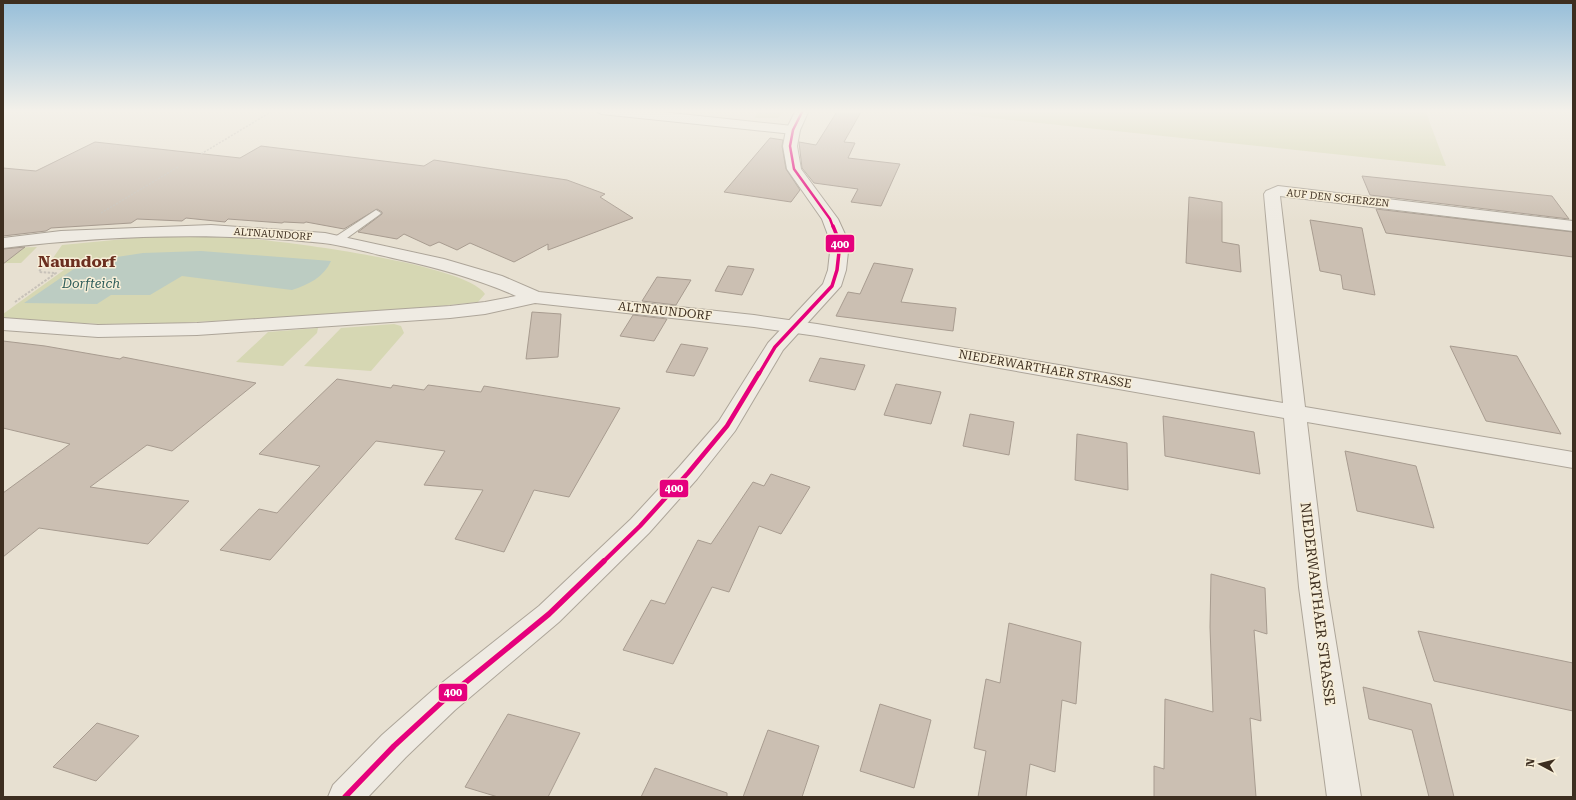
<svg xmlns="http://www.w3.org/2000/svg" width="1576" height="800" font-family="'Roboto Serif',serif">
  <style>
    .green { fill: #d6d7b3 }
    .water { fill: #bcccc2 }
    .building { fill: #cbbfb2; stroke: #a89c90 }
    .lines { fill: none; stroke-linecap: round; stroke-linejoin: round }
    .service-casing { stroke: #ada599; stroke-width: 2 }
    .minor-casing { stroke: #ada599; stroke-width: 2 }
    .tertiary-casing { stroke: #ada599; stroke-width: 2 }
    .path-far1 { stroke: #c8c2b9; stroke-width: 1.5; stroke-dasharray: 2 1.5; stroke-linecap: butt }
    .path { stroke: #c8c2b9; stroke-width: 2; stroke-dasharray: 2.5 1.5; stroke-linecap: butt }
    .service { fill: #efebe3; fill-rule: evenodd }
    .minor { fill: #efebe3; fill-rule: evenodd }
    .tertiary { fill: #efebe3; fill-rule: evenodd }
    .bus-1-far3-casing { stroke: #f7eed8; stroke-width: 4.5 }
    .bus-1-far2-casing { stroke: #f7eed8; stroke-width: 6 }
    .bus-1-far1-casing { stroke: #f7eed8; stroke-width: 8 }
    .bus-1-casing { stroke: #f7eed8; stroke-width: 8 }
    .bus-1-far3 { stroke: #e5007d; stroke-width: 2.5 }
    .bus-1-far2 { stroke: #e5007d; stroke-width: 3.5 }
    .bus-1-far1 { stroke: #e5007d; stroke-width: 4.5 }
    .bus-1 { stroke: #e5007d; stroke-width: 5.5 }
    .labels { text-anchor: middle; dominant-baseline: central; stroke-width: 3; stroke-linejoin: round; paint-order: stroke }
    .far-street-label { font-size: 10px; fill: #3d2e20; stroke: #f7eed8 }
    .street-label { font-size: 12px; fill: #3d2e20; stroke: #f7eed8 }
    .water-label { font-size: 13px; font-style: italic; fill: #2f5d5a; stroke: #f7eed8 }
    .near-street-label { font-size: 14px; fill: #3d2e20; stroke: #f7eed8 }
    .district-label { font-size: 16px; font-weight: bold; fill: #6b2e1e; stroke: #f7eed8 }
    .line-badge { stroke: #f7eed8; stroke-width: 1.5 }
    .badge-label { font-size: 11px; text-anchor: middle; font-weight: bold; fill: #fff }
  </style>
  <rect width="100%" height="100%" fill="#e7e0d1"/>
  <!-- green -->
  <path class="green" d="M749 110H784L778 118H755L758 111Z
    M941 110H1425L1446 166 983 117Z
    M166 235C183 235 201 235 218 236 261 238 465 262 485 294L478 302 383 312 175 323 101 324 3 319V314L64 270 46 268 62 245Z
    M37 247 21 263H3V248Z
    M394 324 401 326 404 333 371 371 304 366 341 328Z
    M318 328 317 333 283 366 236 362 268 332Z"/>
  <!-- water -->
  <path class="water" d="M201 251 331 261C324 277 308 285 292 290L182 276 150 295H111L97 304 24 303 84 262 143 253Z"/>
  <!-- building -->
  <path class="building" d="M838 110H862L844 142 855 143 848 158 900 164 881 206 851 202 858 189 814 183 802 168 799 142 816 145Z
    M770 138 783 140 782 146 786 169 800 190 791 202 724 192Z
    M95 142 240 158 261 146 424 166 434 160 567 180 605 194 600 197 633 218 548 250V244L514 262 470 243 457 250 439 242 430 246 404 234 397 239 358 232 382 214V212L377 209 344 229 306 222 304 223 284 222 282 223 228 219 225 222 186 218 182 221 137 219 131 223 51 228 46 231 3 236V168L36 171Z
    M1362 176 1552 196 1569 219 1370 195Z
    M1189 197 1222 202V242L1239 245 1241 272 1186 263Z
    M1376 209 1573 232V257L1386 233Z
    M1310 220 1362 228 1375 295 1343 289 1341 275 1320 271Z
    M25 247 3 264V249Z
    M874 263 913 269 901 302 956 308 953 331 836 316 848 292 860 294Z
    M728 266 754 269 742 295 715 291Z
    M657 277 691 280 676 305 642 301Z
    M532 312 561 314 558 357 526 359Z
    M633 315 667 319 654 341 620 336Z
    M3 341 45 346 120 359 123 357 256 383 172 451 147 445 90 487 189 501 148 544 39 528 3 557V493L70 444 3 428Z
    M681 344 708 348 694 376 666 372Z
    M1450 346 1517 356 1561 434 1486 421Z
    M820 358 865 365 855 390 809 381Z
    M337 379 391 388 393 385 424 390 428 385 481 392 484 386 620 408 569 497 534 490 504 552 455 539 483 490 424 485 445 451 376 441 270 560 220 550 259 509 277 513 320 466 259 454Z
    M896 384 941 392 931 424 884 415Z
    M970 414 1014 422 1009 455 963 446Z
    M1163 416 1254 432 1260 474 1165 456Z
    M1077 434 1127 443 1128 490 1075 480Z
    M1345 451 1416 466 1434 528 1357 511Z
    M771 474 810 487 781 534 759 526 729 592 712 587 673 664 623 650 651 600 665 604 698 540 711 544 753 482 764 486Z
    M1211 574 1265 588 1267 634 1254 630 1261 721 1250 718 1256 797H1154V766L1164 769 1165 699 1213 712 1210 627Z
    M1009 623 1081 642 1076 704 1062 700 1055 772 1030 764 1026 797H978L986 751 974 748 986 679 1000 683Z
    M1418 631 1573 663V711L1434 681Z
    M1363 687 1431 704 1454 797H1429L1412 730 1369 719Z
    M880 704 931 720 914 788 860 771Z
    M508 714 580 733 548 797H498L465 787Z
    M97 723 139 736 96 781 53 767Z
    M768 730 819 746 802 797H743Z
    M655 768 727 793V797H641Z"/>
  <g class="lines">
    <defs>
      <path id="service" d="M376 210 381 213 379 215 340 243H332L331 241 332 239Z"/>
      <path id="minor" d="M595 110H643L793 126 798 127 800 130 798 133 793 134 601 114Z
        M1278 186 1573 221V231L1280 196 1305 407 1573 452V468L1307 422 1327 587 1361 797H1327L1299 587 1284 418 817 336 754 327 535 303 485 314 450 318 197 335 98 337 3 330V318L98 325 197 323 450 306 485 302 516 296C478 279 438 268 397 259 373 254 348 246 323 243 217 232 109 235 3 248V238L61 231 211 225 325 233 444 259 502 276 539 292 754 315 817 324 1283 403 1264 194 1266 191Z"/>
      <path id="tertiary" d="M796 110H809L800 130 797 146 801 169 838 219 849 243 846 270 841 286 783 350 735 431 697 479 649 533 559 622 455 710 406 757 368 797H328L333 785 382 735 433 690 539 606 631 519 679 467 719 421 768 343 823 284 828 270 831 243 822 219 787 169 783 146 786 130Z"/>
    </defs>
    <!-- service casing -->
    <use href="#service" class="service-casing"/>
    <!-- minor casing -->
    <use href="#minor" class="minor-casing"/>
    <!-- tertiary casing -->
    <use href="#tertiary" class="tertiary-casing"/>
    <!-- path-far1 -->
    <path class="path-far1" d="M201 154 274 110
      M101 213 178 167"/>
    <!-- path -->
    <path class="path" d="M15 302 56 273 39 272 47 259"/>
    <!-- service -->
    <use href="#service" class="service"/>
    <!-- minor -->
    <use href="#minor" class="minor"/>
    <!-- tertiary -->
    <use href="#tertiary" class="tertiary"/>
    <defs>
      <path id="bus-1-far3" d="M803 110 793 130 790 146 794 169 830 219 833 227"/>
      <path id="bus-1-far2" d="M759 374 775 347 832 286 837 270 840 243 833 226"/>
      <path id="bus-1-far1" d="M603 562 640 526 688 473 727 426 759 373"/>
      <path id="bus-1" d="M345 797 394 746 444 700 549 614 604 561"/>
    </defs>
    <!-- bus-1-far3 casing -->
    <use href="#bus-1-far3" class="bus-1-far3-casing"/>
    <!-- bus-1-far2 casing -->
    <use href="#bus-1-far2" class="bus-1-far2-casing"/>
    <!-- bus-1-far1 casing -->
    <use href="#bus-1-far1" class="bus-1-far1-casing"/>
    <!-- bus-1 casing -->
    <use href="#bus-1" class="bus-1-casing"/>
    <!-- bus-1-far3 -->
    <use href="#bus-1-far3" class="bus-1-far3"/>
    <!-- bus-1-far2 -->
    <use href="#bus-1-far2" class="bus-1-far2"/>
    <!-- bus-1-far1 -->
    <use href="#bus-1-far1" class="bus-1-far1"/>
    <!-- bus-1 -->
    <use href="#bus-1" class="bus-1"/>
  </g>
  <!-- sky -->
  <linearGradient id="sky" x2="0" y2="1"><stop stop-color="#96bed9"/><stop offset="0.5" stop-color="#f4f1ea"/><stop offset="1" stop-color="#f4f1ea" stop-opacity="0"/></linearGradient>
  <rect width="1576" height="222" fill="url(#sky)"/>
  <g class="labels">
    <!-- far-street labels -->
    <g class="far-street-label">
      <text transform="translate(1338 198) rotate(6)">AUF DEN SCHERZEN</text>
      <text transform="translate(273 234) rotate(4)">ALTNAUNDORF</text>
    </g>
    <!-- street labels -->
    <g class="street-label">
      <text transform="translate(665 311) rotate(6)">ALTNAUNDORF</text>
      <text transform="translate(1045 369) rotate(10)">NIEDERWARTHAER STRASSE</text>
    </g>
    <!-- water labels -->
    <g class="water-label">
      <text x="91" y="283">Dorfteich</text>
    </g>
    <!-- near-street labels -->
    <g class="near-street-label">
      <text transform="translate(1318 604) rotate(83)">NIEDERWARTHAER STRASSE</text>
    </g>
    <!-- district labels -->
    <g class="district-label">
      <text x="77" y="261">Naundorf</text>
    </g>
  </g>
  <g class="line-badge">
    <rect x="825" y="234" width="30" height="19" rx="4" fill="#e5007d"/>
    <rect x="659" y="479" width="30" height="19" rx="4" fill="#e5007d"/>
    <rect x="438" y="683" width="30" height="19" rx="4" fill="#e5007d"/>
  </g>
  <g class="badge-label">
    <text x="840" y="248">400</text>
    <text x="674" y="492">400</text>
    <text x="453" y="696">400</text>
  </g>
  <!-- border -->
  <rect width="1576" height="800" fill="none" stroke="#3d2e20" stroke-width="8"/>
  <!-- north arrow -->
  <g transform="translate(1540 764) rotate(277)" stroke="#f7eed8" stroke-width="3" paint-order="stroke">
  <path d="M0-3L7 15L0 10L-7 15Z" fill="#3d2e20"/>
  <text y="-6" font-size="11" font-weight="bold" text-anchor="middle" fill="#3d2e20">N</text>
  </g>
</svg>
